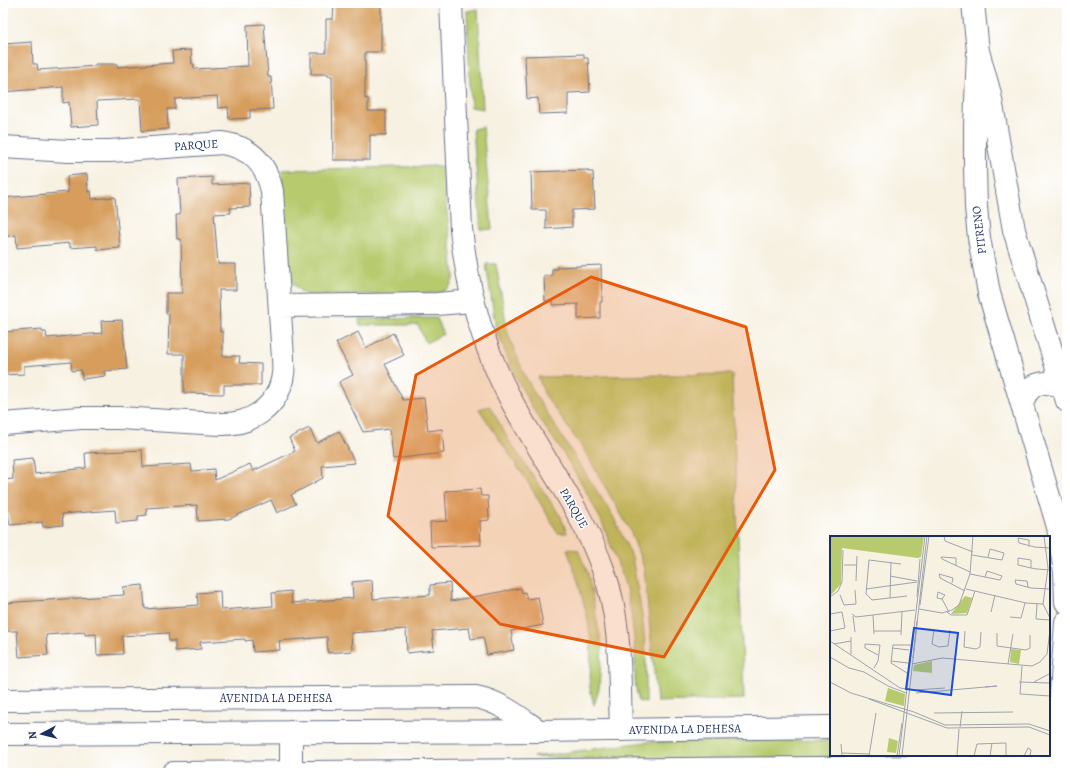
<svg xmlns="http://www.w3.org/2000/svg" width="1070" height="776" font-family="Alegreya,serif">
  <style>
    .green { fill: #b7cb6e; stroke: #697d66 }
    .building { fill: #d69d5b }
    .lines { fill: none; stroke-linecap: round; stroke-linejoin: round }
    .minor-casing { stroke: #68738c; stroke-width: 24 }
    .tertiary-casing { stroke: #68738c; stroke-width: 24 }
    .minor { stroke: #fff; stroke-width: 22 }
    .tertiary { stroke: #fff; stroke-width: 22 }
    .marked { fill: #e8590c; fill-opacity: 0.2; stroke: #e8590c; stroke-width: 3; stroke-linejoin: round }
    .labels { text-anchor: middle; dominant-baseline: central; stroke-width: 3; stroke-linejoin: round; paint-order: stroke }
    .street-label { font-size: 12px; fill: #1b2f5e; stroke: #fff }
    .inset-road { fill: none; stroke: #9fa3ad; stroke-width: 1 }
    .view { fill: #1d4ed8; fill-opacity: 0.15; stroke: #1d4ed8; stroke-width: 2 }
    .inset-edge { fill: none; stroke: #1b2f5e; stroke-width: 2 }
  </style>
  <rect width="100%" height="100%" fill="#fff"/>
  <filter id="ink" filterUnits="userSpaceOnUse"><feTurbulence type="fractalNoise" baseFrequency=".025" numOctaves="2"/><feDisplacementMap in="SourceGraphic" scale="8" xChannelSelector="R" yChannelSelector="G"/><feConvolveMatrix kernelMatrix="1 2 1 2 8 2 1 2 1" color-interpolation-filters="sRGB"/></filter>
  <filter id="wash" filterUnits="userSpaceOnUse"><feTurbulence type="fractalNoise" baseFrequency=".012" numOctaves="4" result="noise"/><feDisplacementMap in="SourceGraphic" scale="16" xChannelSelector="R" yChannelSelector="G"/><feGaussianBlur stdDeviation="0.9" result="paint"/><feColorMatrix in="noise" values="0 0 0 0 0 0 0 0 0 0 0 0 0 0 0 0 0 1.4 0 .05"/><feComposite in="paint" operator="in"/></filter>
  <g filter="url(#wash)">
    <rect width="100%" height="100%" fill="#f7f1e1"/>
    <!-- green -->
    <path class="green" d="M478 9 483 109 471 107 467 11Z
      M483 127 492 229 481 230 473 129Z
      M442 166 454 275C452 286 448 291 437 293L311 296C297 292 291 283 288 269L282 170Z
      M486 264H496L508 334 524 374 539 401 613 516 632 557 642 615 646 652V703L638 701 635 681V647L631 612 624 581 602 522 582 484 562 451 537 416 515 376 496 328Z
      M437 318 443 334 426 343 418 325H360L359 319Z
      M732 374 744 699 657 702 644 568 630 530 584 450 545 395 538 377Z
      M490 406 508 439 561 517 567 533H558L529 484 479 409Z
      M567 549 578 550 588 573 602 647 599 689 594 705 590 689 591 641 587 616 576 575Z
      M831 740V755H940L641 761 533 757 646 742Z"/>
    <g id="blocks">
      <!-- building -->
      <path class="building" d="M334 3H381V52H365V99L368 98V111H386V135H370V160H333L332 76H328V74H311V53H326V19H333Z
        M264 24 268 77H271L273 109 250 110V118L229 119 228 107 218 108 217 96 175 99V109H167L168 129 142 131 140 99 97 101 98 125 71 127 69 102 63 103V87L3 92V44L32 42 33 64H37L38 70 96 66 95 64H117V67L173 63 172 51 191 50 192 64H194V69L248 66 247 25Z
        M584 54V58H588L590 92 568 93V113L539 114 538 98 527 99 525 56Z
        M588 170V172H593L595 209 572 210V227L546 229V210H532L531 172Z
        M87 174 88 192 91 191 92 199 115 197 120 248 97 250V246L70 248V243L17 248 16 235 3 237V198L68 192 67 176Z
        M212 177V185L249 183 250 207 230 208 231 213 214 214 218 264H236V290H219L220 332H223V356H240L239 363 261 364V385H224V394L184 393V354H168L169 314H166V293H182L181 239H177L176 215H180L178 179Z
        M601 265 602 302H600V318L578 319V304L553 305V301H545L544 276H552V269H557V267Z
        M122 320 127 369 104 371 105 376 82 379 81 370 72 371 71 362 24 366V374L3 375V332L42 329V332H46L47 338 102 333 101 321Z
        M358 332 366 348 393 333 404 355 385 364 403 400 424 398 428 431 442 429 444 453 393 459 390 429 363 432 339 382 353 375 336 343Z
        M309 428 317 443 339 431 355 463 322 466 323 478 291 495 296 504 277 513 271 500 229 519 198 521 197 505 146 508 147 515 138 516V521L116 523 115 510 62 514 63 525 43 527 42 522 10 525 8 513 3 514V480L13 479 12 460 33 458 35 474 86 468 85 453 142 450 143 467 191 464 192 471 214 469 215 480 250 464 253 471 295 451 289 438Z
        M480 489 481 496H488L489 520 480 521 481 545 431 547 430 522 447 521 445 491Z
        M372 580 373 599 430 595V585L450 583 451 601 521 588 522 593 525 592 527 599 538 597 543 625 511 631 514 650 487 655 483 637 471 639 469 628 432 631 434 650 407 653 406 629 351 633 352 651 328 653 327 637 279 641 280 650 253 652 252 640 245 641V639L200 642 201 649 175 651V641H169L168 633 122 636 123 654 97 655 96 634 85 635V632L46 635 48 655 19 657 17 631H4L3 603 124 595 123 587 143 585 145 609 198 605 197 593 220 591 221 610 273 606 272 593 291 591 292 603 353 598 352 582Z"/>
    </g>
  </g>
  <g filter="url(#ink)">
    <use href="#blocks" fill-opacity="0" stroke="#68738c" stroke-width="1"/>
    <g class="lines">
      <defs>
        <path id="minor" d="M451 3 461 229C468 292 482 346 512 402 542 458 583 511 604 572 622 622 619 677 621 730
          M973 3 978 51 990 94 1014 230 1067 401
          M978 51 975 127V167L976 207 979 238 989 293 1058 527 1065 572 1066 602
          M3 147 68 151H110L222 143C250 147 266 163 272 191L283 358C283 363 284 369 283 374 279 407 251 425 220 424L119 418H81L3 424
          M280 306 437 304 473 301
          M1022 403C1029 383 1044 378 1063 388
          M3 700 476 697C501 702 519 717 539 731
          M291 773V732
          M1060 773 1058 766C1058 718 1063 670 1066 622"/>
        <path id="tertiary" d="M1049 723H1067
          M3 734 539 731 831 727
          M173 773 1067 766"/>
      </defs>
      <!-- minor casing -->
      <use href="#minor" class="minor-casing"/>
      <!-- tertiary casing -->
      <use href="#tertiary" class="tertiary-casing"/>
      <!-- minor -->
      <use href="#minor" class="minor"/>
      <!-- tertiary -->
      <use href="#tertiary" class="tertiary"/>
    </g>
  </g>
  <!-- marked area -->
  <path class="marked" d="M591 277 746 327 775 470 664 657 500 624 388 516 416 375Z"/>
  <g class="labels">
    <!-- street labels -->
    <g class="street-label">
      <text transform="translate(196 145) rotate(-4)">PARQUE</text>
      <text transform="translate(979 230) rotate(-97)">PITRENO</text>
      <text transform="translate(574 508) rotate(60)">PARQUE</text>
      <text x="276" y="698">AVENIDA LA DEHESA</text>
      <text transform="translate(685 729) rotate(-1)">AVENIDA LA DEHESA</text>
    </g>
  </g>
  <!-- overview -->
  <g transform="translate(830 536)">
    <rect width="220" height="220" fill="#f7f1e1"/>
    <path d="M0 0H94L91 21 88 22 12 12 11 48 0 60ZM135 60 142 62 137 77 121 78ZM181 113 191 114 189 128 180 126ZM110 123 102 125V137L83 135 84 129ZM58 152 75 158 74 170 55 165ZM59 202 68 205 66 217 57 216Z" fill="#b7cb6e"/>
    <path class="inset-road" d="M114 0 115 5 143 16M214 0 218 32 213 68 220 82M199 10V4L188 2 189 7 197 9 199 10H202L204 11 220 12M142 19 172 24 174 17 160 13 158 21M71 28 39 24 36 58 42 64 77 60M14 29H27M126 29V22L111 21 112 23 140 36M201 32V24L188 22V29L197 31 201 32 207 33 220 34M140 38 170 44 172 40 157 35 155 41M60 40 87 45M26 45 27 20M122 47 123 42 109 38 110 42 135 55M198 51 197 45 185 44 186 48 201 52 220 53M36 53 87 46M136 53 196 67 213 68M10 59 14 69 26 68 25 54M0 61 8 55 12 46 13 14M87 61 90 23M60 62 61 26M112 63 115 59 108 56 107 62 112 63 119 76M207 68 206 83 220 84M90 69 99 0M89 73 112 77 122 74 129 69 140 38 143 0M117 76 121 79H137L145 55M161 76 165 59M0 78 12 76 15 92 0 95M22 78 26 81 85 74M43 79 44 98M23 80 25 96M180 81 191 82 195 67M104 94 102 108 109 111 118 110 120 94M44 95H71M135 95 134 111 146 113 150 111 151 96M167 97V110L196 114 200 112V99M71 99 72 76M0 105 70 152 85 154M4 108 21 105M62 112 79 114M21 118V101M0 121 19 132 34 136 58 150 76 157M83 122 87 85M61 125 78 127M82 128 112 122 202 130 210 126 217 118 220 94M178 128 183 98M192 130 190 158 220 160M44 132 48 125 50 109 35 108V112L48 119M77 137 61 127 63 109H83M0 146 21 157 84 176 115 189 199 188 220 195M189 146 220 147M204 146 219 138M77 147 83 97M155 151 167 150M86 154 115 152M86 157 167 150M39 163 117 192 199 191 220 199M104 177 183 176M130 191 132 175M11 208 12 220M12 217 39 218M39 220 46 177M67 220 72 187M69 220 95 0M72 220 97 0M127 220 129 193M144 220 147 208 176 207V220M160 220 162 207M194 220 198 212 201 214 200 220"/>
    <path class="view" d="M84 92 128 97 121 159 76 153Z"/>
    <rect width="220" height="220" class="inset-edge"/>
  </g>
  <!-- margin -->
  <rect width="1070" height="776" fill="none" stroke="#fff" stroke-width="16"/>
  <!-- north arrow -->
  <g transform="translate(42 734) rotate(263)" stroke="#ffffff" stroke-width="3" paint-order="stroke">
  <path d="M0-3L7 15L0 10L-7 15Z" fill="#1b2f5e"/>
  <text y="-6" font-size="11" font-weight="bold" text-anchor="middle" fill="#1b2f5e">N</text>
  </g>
</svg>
